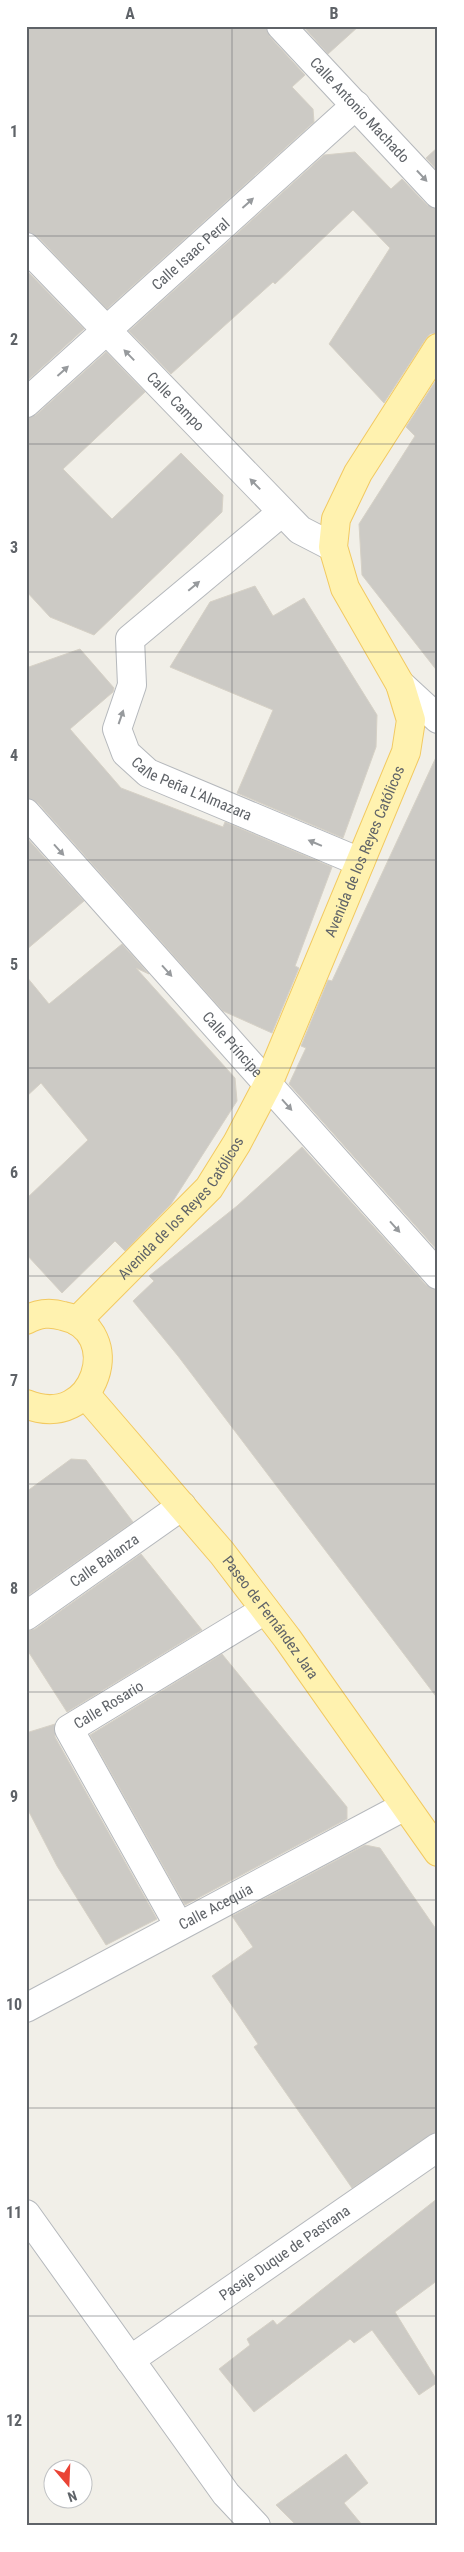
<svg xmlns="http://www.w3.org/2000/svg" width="464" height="2552" font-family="'Roboto Condensed',sans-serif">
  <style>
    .building { fill: #cccac5; stroke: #d6d1c6 }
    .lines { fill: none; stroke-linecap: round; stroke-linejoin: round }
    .minor-casing { stroke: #b5b8bc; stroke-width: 30 }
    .major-casing { stroke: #f2c960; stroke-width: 30 }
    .minor { stroke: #fff; stroke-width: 28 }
    .major { stroke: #fff2af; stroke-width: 28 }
    .oneway { fill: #979a9d }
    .grid { fill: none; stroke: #5f6368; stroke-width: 1; stroke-opacity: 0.55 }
    .labels { text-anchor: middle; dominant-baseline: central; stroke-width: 4.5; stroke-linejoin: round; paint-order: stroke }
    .street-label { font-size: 15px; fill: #5f6368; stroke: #fff }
    .neatline { fill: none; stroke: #5f6368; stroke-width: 2 }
    .grid-label { font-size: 16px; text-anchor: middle; font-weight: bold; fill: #5f6368 }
  </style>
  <rect width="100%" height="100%" fill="#f1efe8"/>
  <!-- building -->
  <path class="building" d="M26 26H266L270 37 305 75 292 87 313 109 314 122 107 309 37 236 26 232Z
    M303 26H359L328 54Z
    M438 147V171L426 158Z
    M355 152 391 189 402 179 427 205 438 209V333L430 334 425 340 384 403 329 344 390 248 353 210 275 284 273 282 171 374 129 331 324 155Z
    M26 270 84 329 26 382Z
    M106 352 145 392 63 469 112 519 181 453 223 495 222 512 94 635 50 617 26 591V418L36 415Z
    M438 377V672L362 575 359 524 415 436 406 427Z
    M255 586 273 616 304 598 377 715 376 747 343 838 237 793 273 710 170 667 210 602Z
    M80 649 114 688 113 692 70 729 121 788 223 827 225 822 332 867 295 966 299 968 272 1033 223 1011 38 803 26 798V668Z
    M438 753V1251L289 1084 306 1048 301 1046 328 980 332 981Z
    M26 837 84 901 26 950Z
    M122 944 149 974 136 968 235 1078 237 1101 171 1204 125 1251 115 1241 62 1293 26 1254V1199L88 1140 41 1083 26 1097V976L49 1004Z
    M302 1147 426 1285 438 1290V1699L178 1356 133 1301 154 1281 149 1276 237 1206Z
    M71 1459 86 1460 133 1522 26 1597V1492Z
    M141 1554 202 1630 67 1712 26 1648V1631L35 1629Z
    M222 1654 347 1807V1819L185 1905 90 1735Z
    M55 1724V1737L157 1919 106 1945 57 1866 26 1806V1733Z
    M365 1845 380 1848 438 1932V2130L352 2188 254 2047 258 2044 212 1976 253 1947 232 1916Z
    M438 2198V2280L395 2312 438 2382 419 2395 372 2330 354 2343 350 2339 254 2412 219 2369 250 2345 247 2339 273 2320 277 2325Z
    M346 2454 368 2483 344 2503 363 2526H297L276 2505Z"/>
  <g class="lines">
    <defs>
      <g id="minor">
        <path id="s1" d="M281 26 438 194"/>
        <path id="s2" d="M26 247 300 530 333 547"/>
        <path id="s3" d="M26 403 356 105"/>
        <path id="s4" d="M282 512 130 639 132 685 117 729 126 753 148 773 360 862"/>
        <path d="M400 684 438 719"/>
        <path id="s5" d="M26 813 438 1275"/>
        <path id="s6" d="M26 1616 182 1506"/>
        <path id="s7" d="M179 1926 69 1729 265 1610"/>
        <path id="s8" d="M26 2008 405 1806"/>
        <path d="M26 2214 226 2494 256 2526"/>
        <path id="s9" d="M130 2360 438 2147"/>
      </g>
      <g id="major">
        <path d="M26 1320C39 1313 50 1312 63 1316 126 1329 97 1433 26 1404"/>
        <path id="s10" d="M77 1321 209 1188 237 1143 268 1084 406 752 411 720 400 684 345 588 333 547 336 519 358 473 438 348"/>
        <path id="s11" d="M86 1395 222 1553 287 1638 438 1852"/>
      </g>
    </defs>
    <!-- minor casing -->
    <use href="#minor" class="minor-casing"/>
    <!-- major casing -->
    <use href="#major" class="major-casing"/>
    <!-- minor -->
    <use href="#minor" class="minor"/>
    <!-- major -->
    <use href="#major" class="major"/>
  </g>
  <!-- one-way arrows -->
  <defs><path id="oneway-solid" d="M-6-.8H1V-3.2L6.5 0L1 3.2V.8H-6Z" transform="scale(1.25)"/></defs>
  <g class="oneway">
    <use href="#oneway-solid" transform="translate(422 176) rotate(47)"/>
    <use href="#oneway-solid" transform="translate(248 203) rotate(-42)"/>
    <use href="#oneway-solid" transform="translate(129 355) rotate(-134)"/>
    <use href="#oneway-solid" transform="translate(63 371) rotate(-42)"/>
    <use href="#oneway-solid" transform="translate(255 484) rotate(-134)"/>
    <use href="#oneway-solid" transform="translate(194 586) rotate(-40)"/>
    <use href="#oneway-solid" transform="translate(121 717) rotate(-71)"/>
    <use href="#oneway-solid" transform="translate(315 843) rotate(-157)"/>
    <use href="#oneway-solid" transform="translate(59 850) rotate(48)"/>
    <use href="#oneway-solid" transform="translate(167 971) rotate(48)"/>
    <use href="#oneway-solid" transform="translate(287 1105) rotate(48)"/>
    <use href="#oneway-solid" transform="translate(395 1227) rotate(48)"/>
  </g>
  <!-- grid -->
  <path class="grid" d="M232 26V2526M26 236H438M26 444H438M26 652H438M26 860H438M26 1068H438M26 1276H438M26 1484H438M26 1692H438M26 1900H438M26 2108H438M26 2316H438"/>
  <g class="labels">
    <!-- street labels -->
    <g class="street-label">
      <text stroke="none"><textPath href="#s1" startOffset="115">Calle Antonio Machado</textPath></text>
      <text stroke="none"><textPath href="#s3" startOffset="222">Calle Isaac Peral</textPath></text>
      <text stroke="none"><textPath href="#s2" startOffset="215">Calle Campo</textPath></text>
      <text stroke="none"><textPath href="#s4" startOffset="392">Calle Peña L'Almazara</textPath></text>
      <text stroke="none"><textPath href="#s10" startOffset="559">Avenida de los Reyes Católicos</textPath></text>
      <text stroke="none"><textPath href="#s5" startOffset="310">Calle Príncipe</textPath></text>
      <text stroke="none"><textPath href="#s10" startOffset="154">Avenida de los Reyes Católicos</textPath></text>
      <text stroke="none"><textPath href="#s6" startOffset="96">Calle Balanza</textPath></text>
      <text stroke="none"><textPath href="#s11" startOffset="289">Paseo de Fernández Jara</textPath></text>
      <text stroke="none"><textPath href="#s7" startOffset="272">Calle Rosario</textPath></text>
      <text stroke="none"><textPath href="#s8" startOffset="215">Calle Acequia</textPath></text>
      <text stroke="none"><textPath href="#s9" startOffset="188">Pasaje Duque de Pastrana</textPath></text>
    </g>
  </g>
  <!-- border -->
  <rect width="464" height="2552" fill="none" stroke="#ffffff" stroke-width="55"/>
  <!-- north arrow -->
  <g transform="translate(68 2484) rotate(161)"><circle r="24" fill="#ffffff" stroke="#bfc1c3"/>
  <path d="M0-4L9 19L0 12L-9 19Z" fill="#ea4335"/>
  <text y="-8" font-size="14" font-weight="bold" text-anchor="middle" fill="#5f6368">N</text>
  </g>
  <rect x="28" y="28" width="408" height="2496" class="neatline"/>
  <g class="grid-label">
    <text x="130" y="19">A</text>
    <text x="334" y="19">B</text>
    <text x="14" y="137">1</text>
    <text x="14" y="345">2</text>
    <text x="14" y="553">3</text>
    <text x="14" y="761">4</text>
    <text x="14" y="970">5</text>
    <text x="14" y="1178">6</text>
    <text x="14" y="1386">7</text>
    <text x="14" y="1594">8</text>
    <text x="14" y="1802">9</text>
    <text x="14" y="2010">10</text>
    <text x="14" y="2218">11</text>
    <text x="14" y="2426">12</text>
  </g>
</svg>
